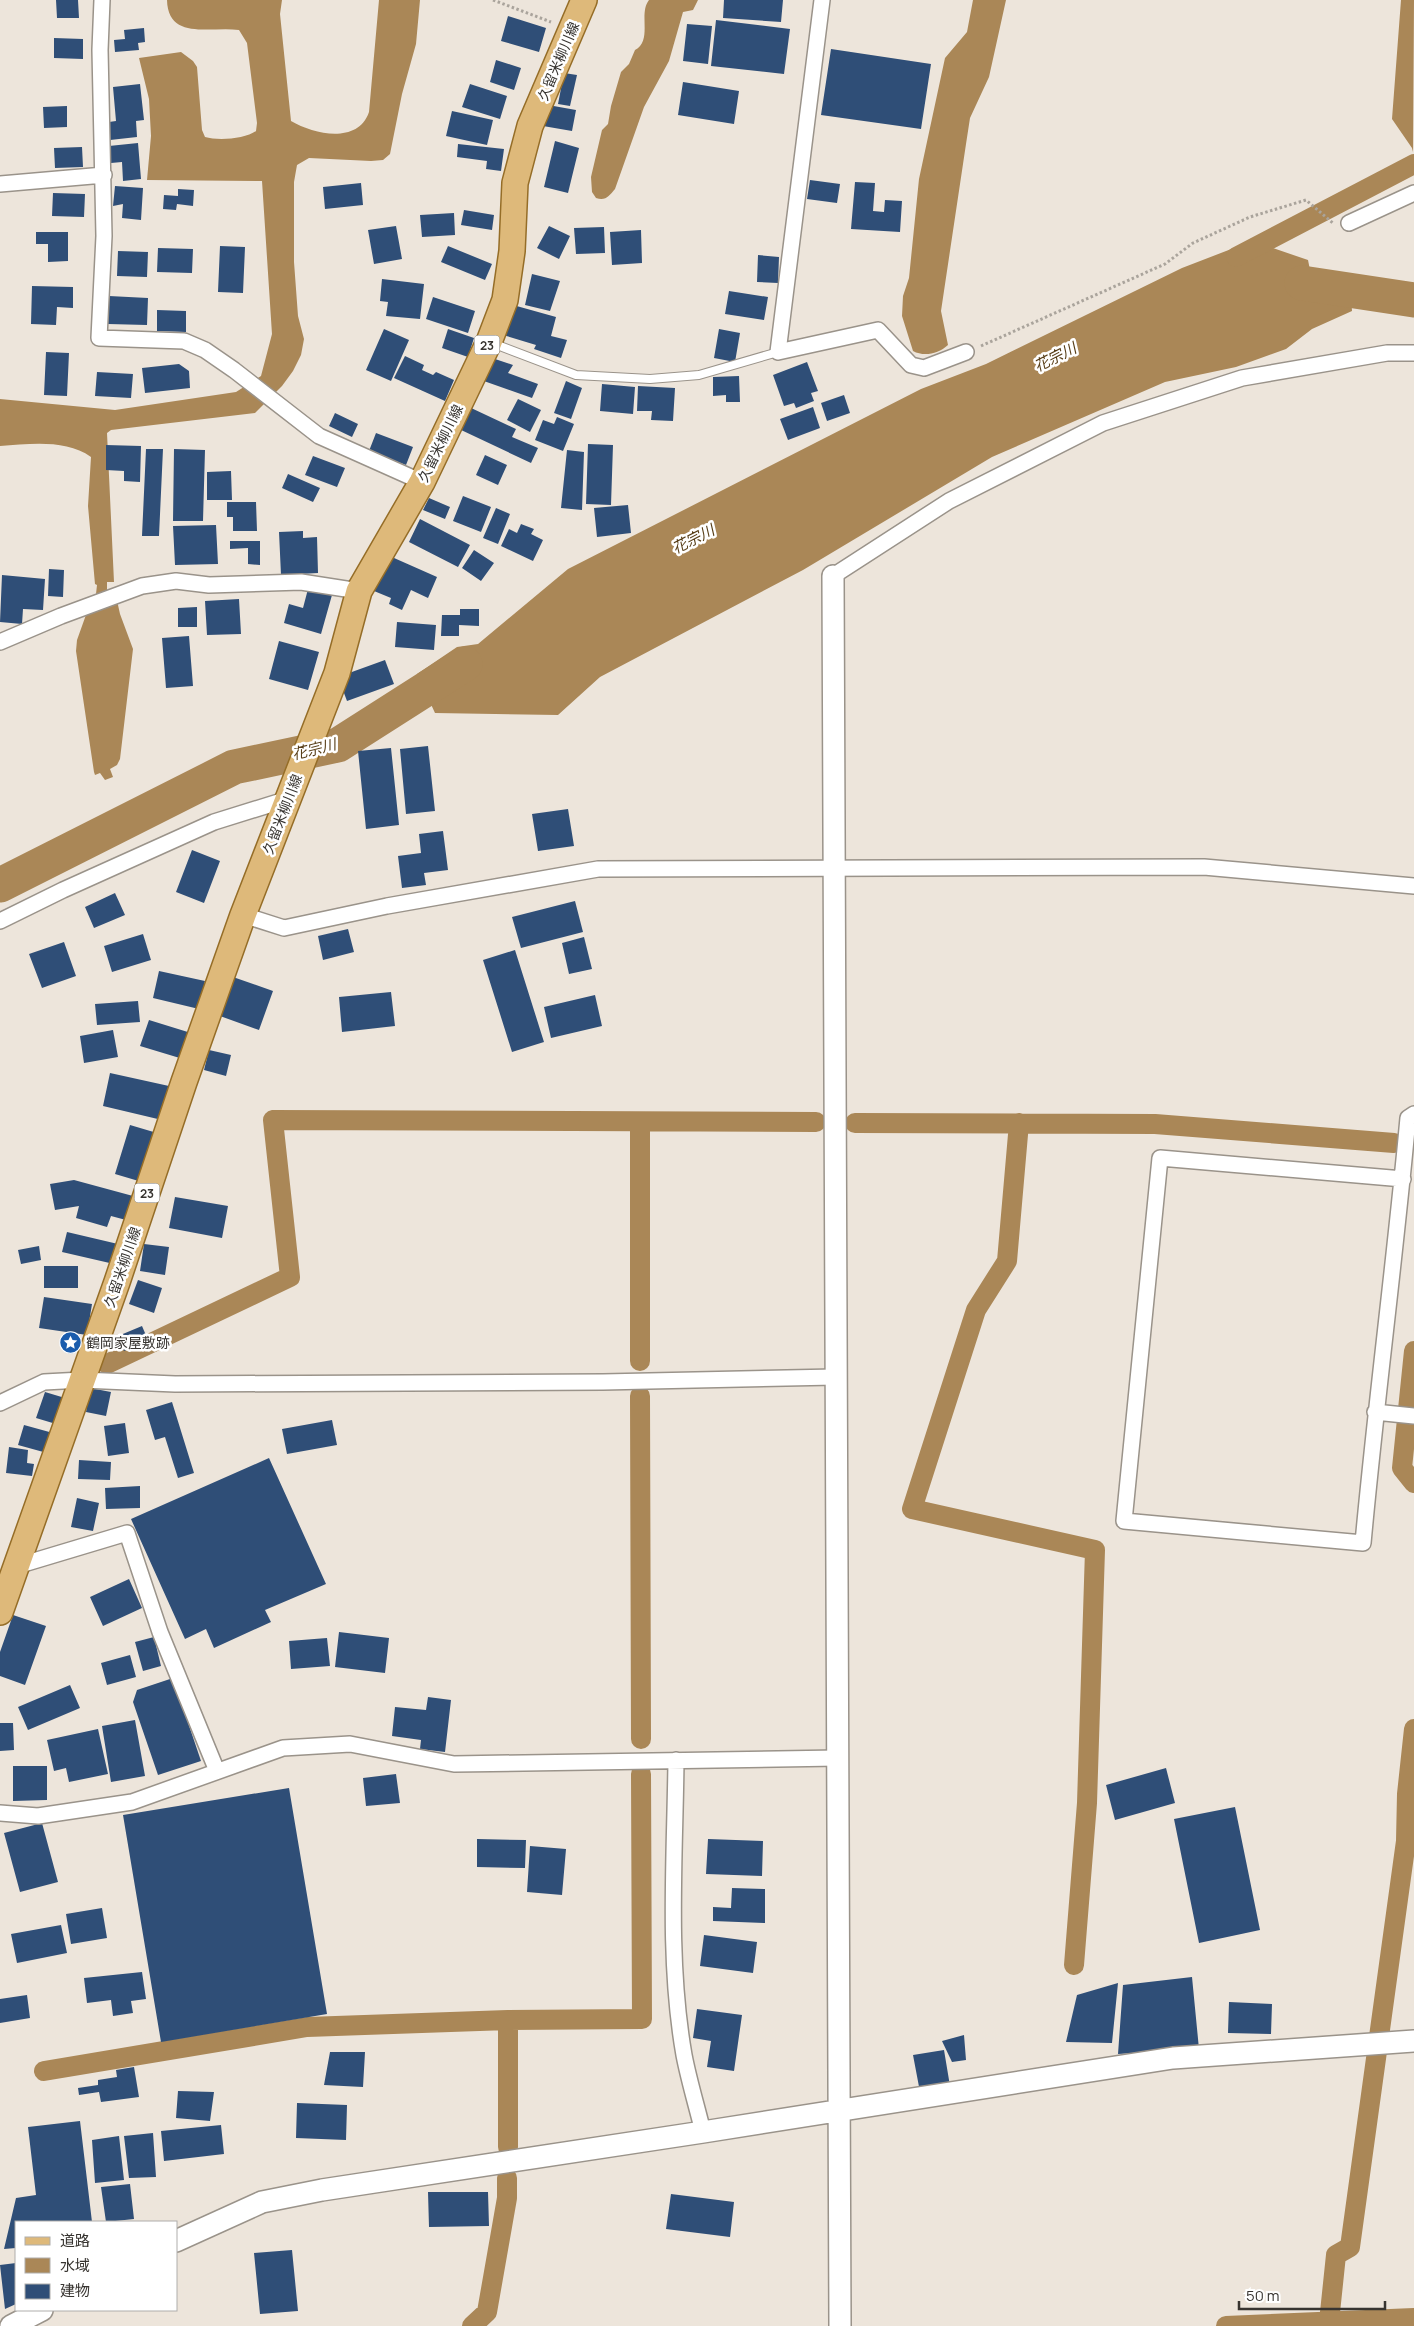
<svg xmlns="http://www.w3.org/2000/svg" width="1414" height="2326" font-family="Manrope,'Noto Sans JP',sans-serif">
  <style>
    .water { fill: #aa8757 }
    .lines { fill: none; stroke-linecap: round; stroke-linejoin: round }
    .canal { stroke: #aa8757; stroke-width: 20 }
    .river { stroke: #aa8757; stroke-width: 35 }
    .building { fill: #2f4e77 }
    .lane-casing { stroke: #9a938a; stroke-width: 10 }
    .street-casing { stroke: #9a938a; stroke-width: 18 }
    .secondary-casing { stroke: #9a938a; stroke-width: 24 }
    .primary-casing { stroke: #956d27; stroke-width: 28 }
    .path { stroke: #aaa49c; stroke-width: 3; stroke-dasharray: 2.5 2.5; stroke-linecap: butt }
    .lane { stroke: #fff; stroke-width: 8 }
    .street { stroke: #fff; stroke-width: 15 }
    .secondary { stroke: #fff; stroke-width: 21 }
    .primary { stroke: #deb97a; stroke-width: 25 }
    .labels { text-anchor: middle; dominant-baseline: central; stroke-width: 5; stroke-linejoin: round; paint-order: stroke }
    .shield { fill: #fff; stroke: #73716e; stroke-width: 1 }
    .shield-label { font-size: 12px; font-weight: bold; fill: #373430 }
    .street-label { font-size: 14px; fill: #373430; stroke: #fff }
    .poi-label { font-size: 14px; fill: #373430; stroke: #fff; text-anchor: start }
    .water-label { font-size: 15px; font-style: italic; fill: #583e18; stroke: #fff }
  </style>
  <rect width="100%" height="100%" fill="#ede5db"/>
  <!-- water -->
  <path class="water" d="M167 0H282L280 14 291 121C315 135 358 144 369 112L379 0H420L416 44 402 94 390 154 383 160 371 161 309 158 297 165 294 182V262L298 316 304 339 301 355 293 371 282 386 255 413 111 430 107 433 114 582H107V596H116L120 614 133 649 120 759 117 765 110 769 113 777 105 780 100 773 95 775 94 772 76 651 77 640 92 598 96 594 97 585 95 584 88 506 91 457C66 439 30 444 0 446V399L115 410 236 392 261 376 272 334 262 181 147 180 151 136 149 99 139 58 181 52 193 61 197 67 202 130 205 137C218 141 245 139 256 131L257 123 247 43 239 30C211 26 168 41 167 0Z
    M649 0H698L693 10 683 12 669 61 644 107 615 189C609 196 606 201 596 198L592 192 591 177 602 130 608 124 611 106 621 72 629 64 635 50C653 40 638 14 649 0Z
    M973 0H1006L989 77 970 118 966 144 941 311 948 345C938 354 924 357 913 351L902 316 903 296 909 278 919 179 945 58 967 32Z
    M1401 0H1414L1413 152 1412 148 1392 119Z
    M1252 241 1308 260 1311 275 1350 280 1352 311 1312 329 1286 349 1236 367 1165 382 992 457 803 570 600 677 558 715 435 713 417 674 457 647 478 644 568 569 921 389 986 364 1182 268Z"/>
  <g class="lines">
    <!-- canal -->
    <path class="canal" d="M1236 257 1414 164
      M640 1122V1361
      M855 1123 1155 1124 1394 1143
      M1019 1123 1007 1261 976 1310 912 1509 1095 1550 1087 1803 1074 1965
      M1414 1351 1402 1468 1414 1483
      M107 1364 290 1277 273 1120 816 1122
      M640 1396 641 1739
      M44 2071 307 2027 508 2020
      M508 2147V2020L642 2019 641 1774
      M1329 2322 1336 2255 1350 2247 1406 1841 1407 1794 1414 1729
      M472 2326 487 2312 507 2198V2178
      M1226 2326 1414 2318"/>
    <!-- river -->
    <path class="river" d="M1302 283 1414 300
      M0 885 234 767 338 745 465 664"/>
  </g>
  <!-- building -->
  <path class="building" d="M56 0H78L79 18H57Z
    M724 0H783L781 22 723 18Z
    M508 16 546 28 539 52 501 41Z
    M716 20 790 29 784 74 711 66Z
    M687 24 712 26 708 64 683 61Z
    M144 28 145 42 138 43 139 50 115 52 114 40 125 39 124 30Z
    M54 38 83 39V59L54 58Z
    M831 49 931 64 921 129 821 115Z
    M496 60 521 68 514 90 490 82Z
    M564 73 577 75 570 106 558 104Z
    M683 82 739 91 734 124 678 115Z
    M140 84 144 120 136 121 137 137 110 140 109 122 116 121 113 87Z
    M470 84 507 96 500 119 462 107Z
    M548 105 576 110 572 131 543 126Z
    M67 106V127L44 128 43 107Z
    M452 111 493 120 487 145 446 136Z
    M555 141 579 148 568 193 544 187Z
    M138 143 141 179 123 181 122 162 111 163 109 146Z
    M458 144 504 149 501 171 486 169 487 161 457 157Z
    M82 147 83 167 55 168 54 148Z
    M810 180 840 184 837 203 807 199Z
    M855 182 875 183 873 211 884 212 885 200 902 201 900 232 851 229Z
    M361 183 363 205 325 209 323 187Z
    M115 186 143 188 141 220 122 218 123 204 113 206Z
    M178 189 194 190 193 206 177 204 176 210 163 209 164 195 178 196Z
    M53 193 85 194 84 217 52 216Z
    M464 210 494 215 492 230 461 225Z
    M454 213 455 235 422 237 420 215Z
    M396 226 402 259 374 264 368 230Z
    M549 226 570 236 559 259 537 248Z
    M604 227 605 253 576 254 574 228Z
    M641 230 642 263 612 265 610 232Z
    M36 232H68V261L48 262V244H36Z
    M220 246 245 247 243 293 218 292Z
    M448 246 492 264 485 280 441 262Z
    M158 248 193 249 192 273 157 272Z
    M118 251 148 252 147 277 117 276Z
    M758 255 779 257 778 283 757 282Z
    M532 274 560 281 550 311 525 305Z
    M382 279 424 284 420 319 386 316 388 302 380 301Z
    M32 286 73 287V308L57 307 56 325 31 324Z
    M729 291 768 297 764 320 725 314Z
    M109 296 148 298 147 325 108 324Z
    M433 297 475 311 468 333 426 319Z
    M513 305 556 317 551 336 567 340 561 358 534 349 536 345 503 335Z
    M157 310 186 311V332L157 331Z
    M384 329 409 340 391 381 366 370Z
    M448 329 474 338 468 357 442 348Z
    M719 329 740 333 735 362 714 358Z
    M46 352 69 353 67 396 44 395Z
    M405 356 424 365 422 370 433 375 436 372 454 380 445 401 394 378Z
    M489 357 513 365 508 373 538 384 532 398 481 380Z
    M807 362 818 391 811 393 814 401 796 408 794 403 784 406 773 375Z
    M179 364 189 371 190 388 145 393 142 368Z
    M97 372 133 374 131 398 95 396Z
    M739 376 740 402H726V395L713 396V377Z
    M566 381 582 388 571 419 554 413Z
    M602 384 635 387 633 414 600 411Z
    M638 386 675 388 673 421 651 420 652 411H637Z
    M844 395 850 413 827 421 821 403Z
    M518 399 541 410 530 432 507 420Z
    M469 407 516 429 512 437 538 448 531 463 459 429Z
    M813 407 820 428 788 440 780 419Z
    M335 413 358 424 352 437 329 426Z
    M557 417 574 424 563 451 535 440 543 420 554 424Z
    M376 433 413 447 406 465 369 451Z
    M588 444 613 445 611 505 586 504Z
    M106 445 141 446 140 482 124 481V471L106 470Z
    M146 449H163L159 536H142Z
    M174 449 205 450 203 521H173Z
    M567 450 584 452 582 510 561 508Z
    M485 455 507 465 498 485 476 475Z
    M313 456 345 468 337 487 305 475Z
    M231 471 232 500H207V472Z
    M288 474 320 488 313 502 282 488Z
    M463 496 491 507 481 532 453 521Z
    M429 498 450 507 445 519 423 510Z
    M227 502H256L257 531H233V517H227Z
    M628 505 631 533 597 537 594 508Z
    M496 508 510 514 498 544 483 538Z
    M420 519 470 545 458 567 409 542Z
    M521 524 534 529 531 534 543 540 533 561 501 546 509 529 517 533Z
    M216 525 218 564 175 565 173 526Z
    M303 531V538L317 537 318 573 281 575 279 532Z
    M230 541H260V565L248 564V548L230 549Z
    M474 550 494 563 481 581 462 568Z
    M385 554 437 577 428 598 411 590 402 610 389 604 391 598 374 591 381 576Z
    M49 569 64 570 63 597 48 596Z
    M2 575 45 579 43 610 23 609 22 624 0 622Z
    M308 589 332 595 321 634 284 623 289 604 303 608Z
    M239 599 241 634 207 635 205 601Z
    M197 607V627H178V608Z
    M460 609H479V626L459 625V636H441L442 615H460Z
    M397 622 436 625 434 650 395 647Z
    M189 636 193 686 166 688 162 638Z
    M279 641 319 652 308 690 269 679Z
    M385 660 394 684 347 701 338 677Z
    M428 746 435 811 406 814 400 749Z
    M391 748 399 825 366 829 358 751Z
    M568 809 574 846 538 851 532 814Z
    M443 831 448 870 424 873 426 885 402 888 398 856 421 853 419 834Z
    M192 850 220 861 204 903 176 892Z
    M115 893 125 915 94 928 85 907Z
    M575 901 583 932 521 948 512 917Z
    M348 929 354 952 323 960 318 936Z
    M143 934 151 960 112 972 104 946Z
    M584 937 592 969 569 974 562 943Z
    M64 942 76 976 42 988 29 954Z
    M515 950 544 1042 512 1052 483 960Z
    M159 971 205 981 199 1009 153 998Z
    M233 977 273 991 259 1030 220 1016Z
    M391 992 395 1026 342 1032 339 997Z
    M595 995 602 1026 551 1038 544 1007Z
    M138 1001 140 1022 97 1025 95 1004Z
    M149 1020 191 1033 183 1059 140 1046Z
    M113 1030 118 1057 84 1063 80 1036Z
    M209 1050 231 1055 226 1076 204 1070Z
    M110 1073 169 1086 162 1120 103 1106Z
    M130 1125 157 1133 142 1182 115 1174Z
    M74 1180 133 1196 126 1220 111 1216 107 1227 76 1218 79 1206 55 1210 50 1184Z
    M175 1197 228 1206 222 1238 169 1228Z
    M67 1232 118 1244 114 1264 62 1252Z
    M144 1244 169 1247 165 1275 140 1271Z
    M39 1246 41 1260 21 1264 18 1250Z
    M44 1266H78V1288H44Z
    M138 1280 162 1288 154 1313 129 1304Z
    M44 1297 92 1304 87 1335 39 1328Z
    M142 1326 148 1340 124 1351 118 1336Z
    M90 1388 111 1392 106 1416 86 1412Z
    M45 1392 65 1398 56 1424 36 1418Z
    M172 1402 194 1473 178 1478 165 1437 155 1440 146 1410Z
    M332 1420 337 1445 287 1454 282 1429Z
    M125 1423 129 1453 108 1456 104 1426Z
    M24 1425 53 1433 47 1453 18 1445Z
    M9 1447 28 1450 27 1463 34 1464 32 1476 6 1473Z
    M269 1458 326 1584 265 1610 271 1622 214 1648 206 1629 185 1639 131 1519Z
    M79 1460 111 1462 110 1480 78 1479Z
    M140 1486V1508L106 1509 105 1488Z
    M77 1498 99 1503 93 1531 71 1527Z
    M129 1579 142 1608 103 1626 90 1597Z
    M13 1615 46 1626 25 1685 0 1676V1652Z
    M339 1632 389 1638 385 1673 335 1667Z
    M154 1637 161 1666 143 1671 135 1642Z
    M327 1638 330 1666 291 1669 289 1641Z
    M130 1655 136 1677 107 1685 101 1663Z
    M173 1678 201 1761 158 1775 133 1702 137 1690Z
    M70 1685 80 1708 28 1730 18 1707Z
    M428 1697 451 1700 445 1752 420 1749 421 1740 392 1736 395 1707 426 1710Z
    M135 1720 145 1776 111 1782 102 1726Z
    M0 1723H13L14 1750 0 1751Z
    M98 1729 108 1774 69 1782 66 1768 54 1771 47 1740Z
    M13 1766H47V1800L13 1801Z
    M1166 1768 1175 1803 1115 1820 1106 1785Z
    M396 1774 400 1803 366 1806 363 1778Z
    M289 1788 327 2014 161 2042 123 1815Z
    M1235 1807 1260 1930 1199 1943 1174 1819Z
    M42 1823 58 1882 20 1892 4 1833Z
    M477 1839 526 1840 525 1868 477 1867Z
    M708 1839 763 1841 762 1876 706 1874Z
    M530 1846 566 1849 562 1895 527 1892Z
    M732 1888 765 1889V1923L713 1921V1907L731 1908Z
    M102 1908 107 1938 71 1944 66 1914Z
    M61 1925 67 1953 17 1963 11 1934Z
    M704 1935 757 1942 753 1973 700 1966Z
    M142 1972 146 1999 131 2001 133 2013 113 2016 111 2000 87 2003 84 1978Z
    M1192 1977 1199 2049 1118 2054 1123 1985Z
    M1118 1983 1112 2043 1066 2042 1077 1995Z
    M27 1995 30 2018 0 2023V1999Z
    M1229 2002 1272 2004 1271 2034 1228 2033Z
    M697 2009 742 2015 734 2071 707 2067 711 2041 693 2038Z
    M964 2035 966 2060 952 2062 942 2041Z
    M944 2050 950 2086 920 2092 913 2055Z
    M330 2052H365L363 2087 324 2085Z
    M134 2067 139 2097 101 2102 99 2092 79 2095 78 2088 98 2085V2080L117 2077 116 2070Z
    M178 2091 214 2092 210 2121 176 2118Z
    M297 2103 347 2105 346 2140 296 2138Z
    M80 2121 92 2222H16V2248L4 2249 16 2198 36 2195 28 2127Z
    M221 2125 224 2154 164 2161 161 2131Z
    M153 2133 156 2177 129 2178 124 2136Z
    M119 2136 124 2180 95 2183 92 2140Z
    M130 2184 134 2219 106 2222 101 2187Z
    M428 2192H488L489 2226 429 2227Z
    M671 2194 734 2202 730 2237 666 2229Z
    M292 2250 298 2311 260 2314 254 2253Z
    M16 2263V2304L5 2309 0 2265Z"/>
  <g class="lines">
    <defs>
      <path id="lane" d="M492 343 576 375 650 379 699 375 778 352"/>
      <path id="street" d="M102 0 100 50 104 236 99 338 184 341 205 350 234 370 319 436 422 482
        M822 0 778 352 878 330 911 365 924 368 966 352
        M0 184 104 175
        M1349 223 1414 193
        M833 576 949 501 1103 423 1242 378 1387 353H1414
        M0 642 61 616 142 586 176 581 209 585 301 582 359 591
        M243 915 284 928 387 906 598 869 1204 867 1414 886
        M0 921 63 890 214 822 288 799
        M1403 1179 1160 1158 1124 1521 1363 1543C1376 1401 1395 1260 1408 1118L1414 1114
        M0 1403 44 1382 82 1380 175 1384 603 1382 835 1377
        M1375 1412 1414 1416
        M17 1566 127 1533 160 1632 217 1771
        M676 1760C675 1858 667 1958 684 2055 689 2081 697 2107 703 2132
        M0 1813 38 1816 132 1802 283 1748 350 1744 454 1764 838 1758"/>
      <path id="secondary" d="M833 576 840 2326
        M176 2241 262 2202 322 2190 703 2132 1173 2058 1414 2041
        M11 2326 42 2310"/>
      <path id="primary" d="M0 1612 117 1282 184 1082 243 915 337 673 359 591 422 482 489 342 505 300 512 251 515 183 530 126 584 0"/>
    </defs>
    <!-- lane casing -->
    <use href="#lane" class="lane-casing"/>
    <!-- street casing -->
    <use href="#street" class="street-casing"/>
    <!-- secondary casing -->
    <use href="#secondary" class="secondary-casing"/>
    <!-- primary casing -->
    <use href="#primary" class="primary-casing"/>
    <!-- path -->
    <path class="path" d="M493 0 551 22
      M981 346 1165 264 1193 243 1250 217 1306 200 1334 224"/>
    <!-- lane -->
    <use href="#lane" class="lane"/>
    <!-- street -->
    <use href="#street" class="street"/>
    <!-- secondary -->
    <use href="#secondary" class="secondary"/>
    <!-- primary -->
    <use href="#primary" class="primary"/>
  </g>
  <!-- icons -->
  <defs>
    <symbol id="sight-disc" viewBox="-11 -11 22 22"><circle r="9.5" fill="#1a5cad" stroke="#fff"/><path d="M0-6L1.8-2.2L6-1.7L2.9 1.2L3.7 5.4L0 3.3L-3.7 5.4L-2.9 1.2L-6-1.7L-1.8-2.2Z" fill="#fff"/></symbol>
  </defs>
  <g fill-rule="evenodd">
    <use href="#sight-disc" x="58" y="1330" width="25" height="25"/>
  </g>
  <g class="labels">
    <!-- shield labels -->
    <g class="shield">
      <rect x="474.5" y="335.5" width="25" height="19" rx="4"/>
      <rect x="134.5" y="1183.5" width="25" height="19" rx="4"/>
    </g>
    <g class="shield-label">
      <text x="487" y="345">23</text>
      <text x="147" y="1193">23</text>
    </g>
    <!-- street labels -->
    <g class="street-label">
      <text transform="translate(558 61) rotate(-67)">久留米柳川線</text>
      <text transform="translate(440 443) rotate(-64)">久留米柳川線</text>
      <text transform="translate(282 814) rotate(-69)">久留米柳川線</text>
      <text transform="translate(122 1267) rotate(-71)">久留米柳川線</text>
    </g>
    <!-- poi labels -->
    <g class="poi-label">
      <text x="86" y="1342">鶴岡家屋敷跡</text>
    </g>
    <!-- water labels -->
    <g class="water-label">
      <text transform="translate(1055 357) rotate(-27)">花宗川</text>
      <text transform="translate(693 539) rotate(-27)">花宗川</text>
      <text transform="translate(314 749) rotate(-14)">花宗川</text>
    </g>
  </g>
  <!-- legend -->
  <rect x="15" y="2221" width="162" height="90" fill="#ffffff" stroke="#afaeac"/>
  <rect x="25" y="2237" width="25" height="8" fill="#deb97a" stroke="#afaeac"/>
  <text x="60" y="2246" font-size="15" fill="#373430">道路</text>
  <rect x="25" y="2258" width="25" height="15" fill="#aa8757" stroke="#afaeac"/>
  <text x="60" y="2271" font-size="15" fill="#373430">水域</text>
  <rect x="25" y="2284" width="25" height="15" fill="#2f4e77" stroke="#afaeac"/>
  <text x="60" y="2296" font-size="15" fill="#373430">建物</text>
  <!-- scale -->
  <path d="M1239 2301v8h146v-8" fill="none" stroke="#373430" stroke-width="2.5"/>
  <text x="1246" y="2301" font-size="15" fill="#373430" stroke="#ffffff" stroke-width="4" paint-order="stroke">50 m</text>
</svg>
